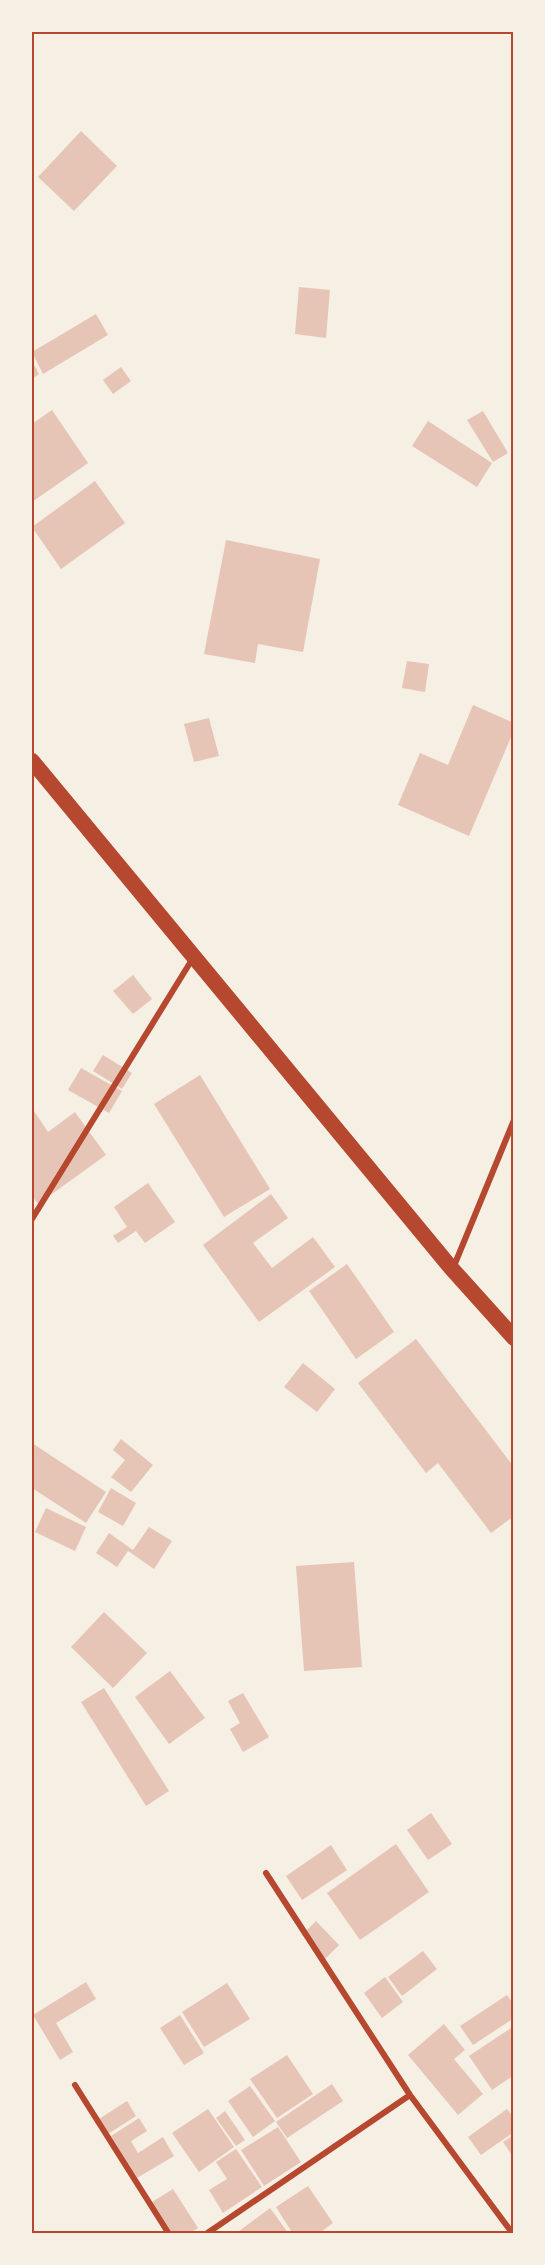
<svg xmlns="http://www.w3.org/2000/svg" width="545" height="2265" font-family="Quicksand,sans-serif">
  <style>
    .building { fill: #e6c5b7 }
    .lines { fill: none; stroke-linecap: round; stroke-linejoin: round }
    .minor { stroke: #b5482f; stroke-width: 6 }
    .trunk { stroke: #b5482f; stroke-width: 16 }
    .neatline { fill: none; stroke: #b5482f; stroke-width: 2 }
  </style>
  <rect width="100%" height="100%" fill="#f6efe4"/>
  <!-- building -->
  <path class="building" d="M81 131 117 166 74 211 38 177Z
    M299 287 330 290 326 338 295 334Z
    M96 314 108 335 43 374 32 352Z
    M32 361 39 374 32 379Z
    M121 367 131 381 113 394 103 380Z
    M52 410 88 463 32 502V424Z
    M483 411 508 453 493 462 467 420Z
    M428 421 492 463 477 487 412 446Z
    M95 481 125 523 61 569 32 527Z
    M226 540 320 559 303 652 258 644 255 663 204 654Z
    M407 661 429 664 425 692 402 688Z
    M473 705 514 723V730L469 836 398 805 420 753 448 765Z
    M209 718 219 756 194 762 184 724Z
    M133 975 152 999 133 1014 113 991Z
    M103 1055 132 1073 122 1089 93 1071Z
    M81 1068 122 1091 109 1113 68 1090Z
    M200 1075 270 1189 224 1217 154 1104Z
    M32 1108 48 1132 75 1112 106 1155 38 1204 32 1196Z
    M148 1183 175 1222 145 1243 136 1231 118 1243 113 1236 127 1227 114 1207Z
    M271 1194 288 1218 253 1243 272 1268 313 1237 335 1267 259 1322 203 1245Z
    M347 1264 394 1332 356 1359 309 1291Z
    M416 1339 514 1467V1516L491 1533 438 1463 426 1473 358 1383Z
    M303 1363 335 1389 317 1412 284 1387Z
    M121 1439 153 1465 131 1492 111 1477 125 1460 113 1450Z
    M32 1443 106 1492 86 1523 32 1488Z
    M111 1488 136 1503 123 1526 98 1512Z
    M46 1508 86 1527 75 1551 35 1532Z
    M149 1527 172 1541 154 1569 128 1551 117 1567 96 1553 109 1533 133 1550Z
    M354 1562 362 1667 304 1671 296 1566Z
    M104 1612 147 1653 113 1688 71 1647Z
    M170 1671 205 1718 169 1744 135 1697Z
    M104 1688 169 1791 146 1806 81 1702Z
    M243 1693 269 1737 243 1752 230 1729 240 1723 228 1701Z
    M431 1813 452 1844 428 1860 407 1830Z
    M396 1844 429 1892 360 1940 327 1893Z
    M331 1845 347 1870 302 1900 286 1876Z
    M316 1921 339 1945 325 1959 302 1935Z
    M423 1951 437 1969 402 1996 388 1977Z
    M385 1977 403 2002 382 2018 364 1993Z
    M86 1982 96 1999 56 2023 73 2052 60 2060 33 2015Z
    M227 1983 250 2019 204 2047 182 2012Z
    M507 1995 514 2005V2018L473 2045 460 2026Z
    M180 2015 204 2053 184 2065 160 2028Z
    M444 2024 465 2050 454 2059 483 2094 458 2115 408 2055Z
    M514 2026V2075L492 2090 469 2056Z
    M287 2055 313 2094 277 2118 250 2079Z
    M332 2084 343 2101 287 2138 276 2122Z
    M250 2086 275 2121 253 2137 228 2101Z
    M127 2101 136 2116 108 2134 99 2119Z
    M208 2109 234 2147 199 2172 172 2133Z
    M507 2109 514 2118V2132L481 2155 468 2137Z
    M225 2111 245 2140 236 2146 216 2118Z
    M139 2118 147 2131 131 2141 138 2153 163 2137 174 2156 137 2178 111 2136Z
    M278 2127 301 2162 264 2186 241 2150Z
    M514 2135V2158L503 2142Z
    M236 2149 262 2187 223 2213 209 2190 227 2179 216 2162Z
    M308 2186 333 2223 318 2234H293L276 2207Z
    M173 2189 198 2228 188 2234H172L152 2202Z
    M270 2208 289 2234H235Z"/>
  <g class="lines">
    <!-- minor -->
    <path class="minor" d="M32 1219 193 958
      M454 1266 514 1120
      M266 1873 410 2095 513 2234
      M75 2085 169 2234
      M206 2234 410 2095"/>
    <!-- trunk -->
    <path class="trunk" d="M32 761 452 1269 514 1338"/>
  </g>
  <!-- border -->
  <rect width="545" height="2265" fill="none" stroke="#f6efe4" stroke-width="66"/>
  <rect x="33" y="33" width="479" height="2199" class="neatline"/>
</svg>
